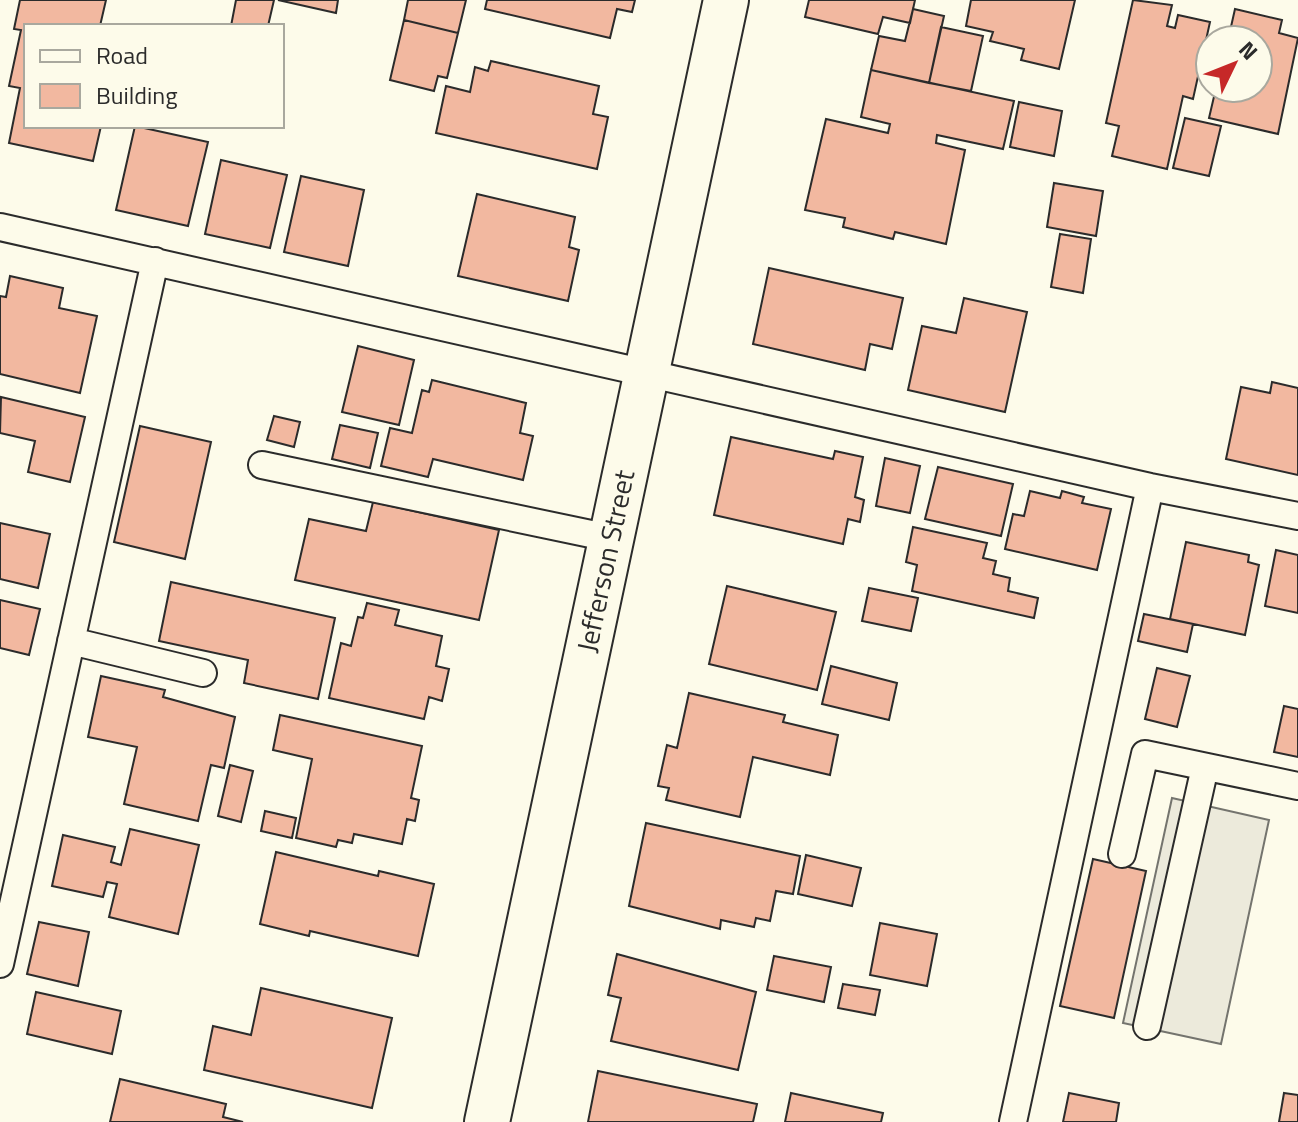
<svg xmlns="http://www.w3.org/2000/svg" width="1298" height="1122" font-family="'Titillium Web',sans-serif">
  <style>
    .parking { fill: #eceadb; stroke: #74746e; stroke-width: 2 }
    .building { fill: #f2b8a0; stroke: #2b2b2b; stroke-width: 2 }
    .lines { fill: none; stroke-linecap: round; stroke-linejoin: round }
    .service-casing { stroke: #2b2b2b; stroke-width: 30 }
    .minor-casing { stroke: #2b2b2b; stroke-width: 48 }
    .service { stroke: #fdfbea; stroke-width: 26 }
    .minor { stroke: #fdfbea; stroke-width: 44 }
    .labels { text-anchor: middle; dominant-baseline: central; stroke-width: 6; stroke-linejoin: round; paint-order: stroke }
    .street-label { font-size: 28px; fill: #2b2b2b; stroke: #fdfbea }
  </style>
  <rect width="100%" height="100%" fill="#fdfbea"/>
  <!-- parking -->
  <path class="parking" d="M1172 798 1269 820 1221 1044 1123 1023Z"/>
  <!-- building -->
  <path class="building" d="M20 0H106L100 26H26V126H101L93 161 9 143 20 88 9 86 21 30 14 29Z
    M236 0H274L268 26H231Z
    M278 0H338L336 13Z
    M408 0H466L458 33 404 20Z
    M487 0H635L632 12 617 9 610 38 485 9Z
    M809 0H915L910 23 883 17 878 34 805 17Z
    M971 0H1075L1059 69 1021 60 1024 49 990 41 993 32 966 26Z
    M1133 0 1172 5 1167 26 1175 28 1178 15 1210 22 1193 99 1183 96 1167 169 1112 156 1119 126 1106 123Z
    M913 9 944 16 929 83 871 70 879 36 905 41Z
    M1235 9 1282 20 1279 33 1298 38 1278 134 1209 118 1216 88H1258V40H1228Z
    M404 20 458 33 447 78 438 76 434 91 390 80Z
    M941 27 983 36 971 91 929 83Z
    M491 61 599 86 593 114 608 117 597 169 436 133 446 86 470 92 475 67 488 71Z
    M871 70 1014 101 1003 149 937 135 936 143 965 150 946 244 895 232 893 239 843 227 845 218 805 210 826 119 888 133 890 124 861 117Z
    M1019 102 1062 111 1054 156 1010 147Z
    M1185 118 1221 126 1209 176 1173 168Z
    M135 126 208 142 188 226 116 210Z
    M221 160 287 175 270 248 205 234Z
    M301 176 364 190 348 266 284 252Z
    M1054 183 1103 191 1096 236 1047 227Z
    M477 194 575 217 569 247 579 250 568 301 458 276Z
    M1060 234 1091 239 1083 293 1051 287Z
    M769 268 903 298 892 349 870 344 865 370 753 344Z
    M10 276 63 288 59 308 97 316 80 393 0 374V296L6 297Z
    M964 298 1027 312 1005 412 908 390 922 326 956 333Z
    M358 346 414 360 399 425 342 412Z
    M432 380 526 403 520 433 533 436 523 480 433 459 428 477 381 466 390 428 412 433 422 390 429 392Z
    M1272 382 1298 388V475L1226 459 1241 387 1270 393Z
    M1 397 85 417 70 482 28 472 35 441 0 433Z
    M274 416 300 422 294 447 267 440Z
    M340 425 378 433 370 468 332 459Z
    M140 426 211 442 185 559 114 542Z
    M731 437 833 459 835 451 863 457 855 497 864 500 860 522 848 519 843 544 714 515Z
    M885 458 920 466 910 513 876 506Z
    M938 467 1013 484 1001 536 925 519Z
    M1030 491 1060 498 1062 491 1084 497 1082 503 1111 509 1097 570 1005 549 1013 514 1024 516Z
    M373 502 499 530 479 620 295 580 309 519 366 531Z
    M0 523 50 534 38 588 0 579Z
    M913 527 987 543 983 558 996 561 993 574 1010 578 1008 591 1038 598 1034 618 912 591 917 565 906 562Z
    M1186 542 1249 555 1248 562 1259 565 1245 635 1170 619Z
    M1276 550 1298 555V613L1265 606Z
    M171 582 335 618 318 699 244 683 248 660 159 641Z
    M727 586 836 612 817 690 709 664Z
    M869 588 918 598 911 631 862 621Z
    M0 600 40 609 29 655 0 648Z
    M367 603 399 610 395 625 442 636 436 666 449 669 442 701 429 697 424 719 329 698 341 643 351 646 358 617 363 618Z
    M1144 614 1193 624 1187 652 1138 641Z
    M831 666 897 683 889 720 822 704Z
    M1157 668 1190 676 1177 727 1145 719Z
    M101 676 165 690 163 697 235 717 224 768 211 765 198 821 124 804 137 747 88 737Z
    M689 693 785 715 783 722 838 735 830 775 753 757 740 817 666 800 669 788 658 786 667 745 677 748Z
    M1284 706 1298 709V757L1274 752Z
    M280 715 422 746 411 798 419 800 415 821 407 819 402 844 354 834 352 843 338 840 336 847 296 838 312 759 273 750Z
    M230 765 253 771 241 822 218 816Z
    M265 811 296 818 292 838 261 831Z
    M646 823 800 856 793 894 776 891 770 921 756 918 754 927 721 920 720 929 629 906Z
    M130 829 199 845 178 934 109 917 117 884 107 882 103 897 52 886 63 835 115 847 111 862 121 865Z
    M276 852 378 876 379 871 434 884 418 956 310 931 309 936 260 924Z
    M806 855 861 868 852 906 798 894Z
    M1093 859 1146 871 1114 1018 1060 1006Z
    M39 922 89 932 78 986 27 974Z
    M880 923 937 934 927 986 870 975Z
    M617 954 756 992 738 1070 611 1041 621 998 608 995Z
    M774 956 831 967 824 1002 767 990Z
    M843 984 880 990 875 1015 838 1008Z
    M261 988 392 1018 372 1108 204 1070 213 1026 251 1035Z
    M36 992 121 1011 112 1054 27 1034Z
    M598 1071 757 1104 753 1122H588Z
    M120 1079 226 1104 223 1117 243 1122H110Z
    M791 1093 883 1113 881 1122H785Z
    M1069 1093 1119 1103 1116 1122H1063Z
    M1284 1093 1298 1095V1122H1279Z"/>
  <g class="lines">
    <defs>
      <path id="service" d="M0 227 1150 487 1298 516
        M262 465 610 538
        M71 641 203 673
        M1122 854 1145 754 1298 786
        M0 964 155 261
        M1147 1026 1205 767
        M1013 1122 1150 487"/>
      <path id="minor" d="M487 1122 726 0"/>
    </defs>
    <!-- service casing -->
    <use href="#service" class="service-casing"/>
    <!-- minor casing -->
    <use href="#minor" class="minor-casing"/>
    <!-- service -->
    <use href="#service" class="service"/>
    <!-- minor -->
    <use href="#minor" class="minor"/>
  </g>
  <g class="labels">
    <!-- street labels -->
    <g class="street-label">
      <text transform="translate(605 561) rotate(-78)">Jefferson Street</text>
    </g>
  </g>
  <!-- legend -->
  <rect x="24" y="24" width="260" height="104" fill="#fdfbea" stroke="#a9a89e" stroke-width="2"/>
  <rect x="40" y="50" width="40" height="12" fill="#fdfbea" stroke="#a9a89e" stroke-width="2"/>
  <text x="96" y="64" font-size="24" fill="#2b2b2b">Road</text>
  <rect x="40" y="84" width="40" height="24" fill="#f2b8a0" stroke="#a9a89e" stroke-width="2"/>
  <text x="96" y="104" font-size="24" fill="#2b2b2b">Building</text>
  <!-- north arrow -->
  <g transform="translate(1234 64) rotate(47)"><circle r="38" fill="#fdfbea" stroke="#a9a89e" stroke-width="2"/>
  <path d="M0-6L14 30L0 20L-14 30Z" fill="#c62828"/>
  <text y="-12" font-size="22" font-weight="bold" text-anchor="middle" fill="#2b2b2b">N</text>
  </g>
</svg>
